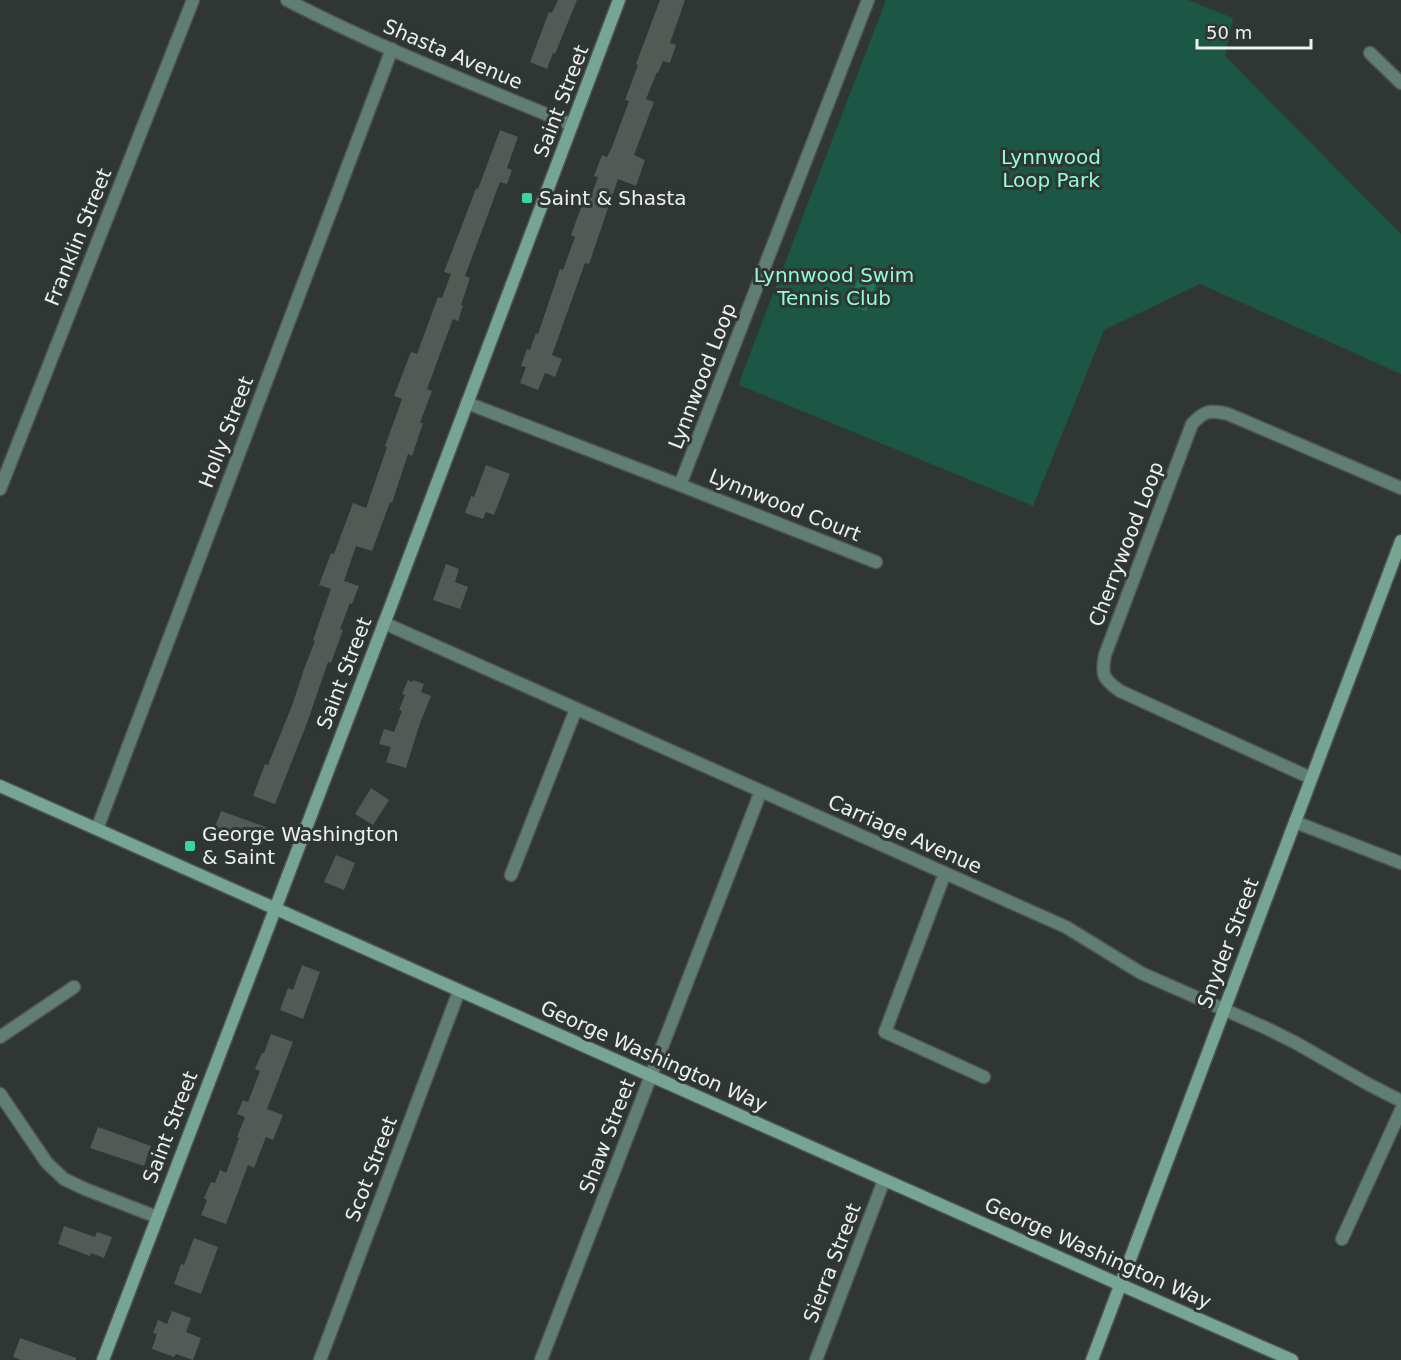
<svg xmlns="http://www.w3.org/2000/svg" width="1401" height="1360" font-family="'DejaVu Sans',sans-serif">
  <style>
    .green { fill: #1c5644 }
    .water { fill: #23735a }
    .building { fill: #525a56 }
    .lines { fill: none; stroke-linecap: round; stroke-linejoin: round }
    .street-casing { stroke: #4d5451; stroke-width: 15 }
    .secondary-casing { stroke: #4d5451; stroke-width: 15 }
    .street { stroke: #607e71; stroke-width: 12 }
    .secondary { stroke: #76a693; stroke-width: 12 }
    .poi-dot { fill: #37d4a6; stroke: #2f3633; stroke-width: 2 }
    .labels { text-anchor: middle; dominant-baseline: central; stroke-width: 6; stroke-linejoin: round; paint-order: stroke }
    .street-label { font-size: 20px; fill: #ecf1ef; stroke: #2f3633 }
    .park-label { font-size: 20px; fill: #90fdd6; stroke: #2f3633 }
    .poi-label { font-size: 20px; fill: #ecf1ef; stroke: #2f3633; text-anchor: start }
  </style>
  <rect width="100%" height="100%" fill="#2f3633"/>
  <!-- green -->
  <path class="green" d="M886 0H1188L1233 18 1225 56 1401 234V374L1200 284 1104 330 1033 506 739 385 743 372Z"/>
  <!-- water -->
  <path class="water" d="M864 264 882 271 866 311 848 304Z"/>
  <!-- building -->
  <path class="building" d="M558 0H577L555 54 553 53 547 69 530 62 549 12 552 13Z
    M660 0H685L670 43 676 45 670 63 663 61 658 73 657 72 646 99 654 102 634 155 645 160 636 186 618 179 589 264 585 263 552 355 562 359 555 377 545 373 538 390 520 383 526 367 521 366 527 349 530 350 536 333 538 334 560 269 563 270 575 237 571 235 582 205 587 207 598 177 594 176 602 155 607 157 612 147 629 101 625 100 638 65 636 64Z
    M500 130 518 137 507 168 512 170 507 184 500 182 465 276 470 278 461 305 463 306 458 321 453 319 427 389 432 391 420 423H423L412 456 408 454 392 503 390 502 372 551 356 546 344 581 359 586 352 604 350 603 340 629 343 630 331 663 328 662 307 723 275 804 253 796 265 764 268 765 293 703 304 669 315 641 313 640 331 589 319 585 331 553 334 554 353 503 366 508 387 447 385 446 402 399 394 396 411 352 417 354 438 297 442 298 451 274 444 272 472 199 476 188 478 189Z
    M486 465 510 474 494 515 486 512 483 519 465 513 471 496 474 497Z
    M446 564 459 569 455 582 468 587 460 609 433 600Z
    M408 680 412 682 413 680 424 684 421 692 431 696 420 723 406 768 386 762 391 747 379 744 384 729 394 732 402 711 399 710 405 695 402 694Z
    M371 788 389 800 373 825 355 814Z
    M221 811 269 828 263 844 248 839 246 844 213 832Z
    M336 855 355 863 344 890 324 882Z
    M302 965 320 972 303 1019 280 1010 288 988 293 990Z
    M271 1034 293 1042 267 1109 283 1115 273 1140 266 1137 254 1168 248 1165 226 1224 201 1215 207 1200 204 1198 211 1182 215 1183 220 1170 226 1173 239 1138 237 1137 245 1117 237 1114 243 1100 248 1102 260 1071 255 1069 262 1053H264Z
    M98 1127 151 1146 144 1166 90 1148Z
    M64 1226 95 1237 97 1232 112 1237 104 1258 91 1253 90 1256 58 1244Z
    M194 1238 218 1247 201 1294 174 1284 181 1264 184 1265Z
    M172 1311 191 1318 186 1332 201 1338 193 1360 176 1354 174 1357 152 1349 157 1334 153 1333 158 1320 167 1324Z
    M20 1338 76 1358V1360H21L13 1357Z"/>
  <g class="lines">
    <defs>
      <path id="street" d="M287 0C379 48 477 85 572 125
        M1370 53 1401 83
        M467 403 680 485 876 562
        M680 485 868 0
        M0 489 193 0
        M384 623 1066 927 1141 973 1266 1028 1296 1043 1366 1083 1401 1101
        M1311 778 1120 691C1103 679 1101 675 1105 655L1192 424C1205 410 1210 410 1228 414L1401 488
        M1295 822 1401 863
        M97 829 392 49
        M945 873 885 1032 984 1077
        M511 875 576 709
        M0 1037 74 987
        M0 1094 47 1163 64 1179 85 1189 157 1217
        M1342 1239 1401 1110
        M320 1360 459 991
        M541 1360 761 791
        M816 1360 884 1180"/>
      <path id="secondary" d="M0 786 1121 1285 1292 1360
        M103 1360 390 608 619 0
        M1092 1360 1401 541"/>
    </defs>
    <!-- street casing -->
    <use href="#street" class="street-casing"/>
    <!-- secondary casing -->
    <use href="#secondary" class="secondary-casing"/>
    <!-- street -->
    <use href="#street" class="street"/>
    <!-- secondary -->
    <use href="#secondary" class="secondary"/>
  </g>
  <!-- markers -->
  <g class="poi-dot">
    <rect x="521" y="192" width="12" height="12" rx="3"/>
    <rect x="184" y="840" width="12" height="12" rx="3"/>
  </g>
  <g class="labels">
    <!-- street labels -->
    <g class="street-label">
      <text transform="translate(453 54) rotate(23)">Shasta Avenue</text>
      <text transform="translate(561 101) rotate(-69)">Saint Street</text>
      <text transform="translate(78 237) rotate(-68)">Franklin Street</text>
      <text transform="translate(702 376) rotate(-69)">Lynnwood Loop</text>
      <text transform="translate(226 432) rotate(-69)">Holly Street</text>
      <text transform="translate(785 505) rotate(22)">Lynnwood Court</text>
      <text transform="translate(1126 544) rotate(-69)">Cherrywood Loop</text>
      <text transform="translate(344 673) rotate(-69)">Saint Street</text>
      <text transform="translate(905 834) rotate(24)">Carriage Avenue</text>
      <text transform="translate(1228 943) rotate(-69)">Snyder Street</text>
      <text transform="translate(654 1056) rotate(24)">George Washington Way</text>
      <text transform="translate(170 1127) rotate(-69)">Saint Street</text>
      <text transform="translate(607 1136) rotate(-69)">Shaw Street</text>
      <text transform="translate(371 1169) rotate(-69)">Scot Street</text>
      <text transform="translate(1098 1253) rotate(24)">George Washington Way</text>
      <text transform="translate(832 1263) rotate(-69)">Sierra Street</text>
    </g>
    <!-- park labels -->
    <g class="park-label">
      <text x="1051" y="157">Lynnwood<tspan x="1051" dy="23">Loop Park</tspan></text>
      <text x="834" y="275">Lynnwood Swim<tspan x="834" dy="23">Tennis Club</tspan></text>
    </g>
    <!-- poi labels -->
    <g class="poi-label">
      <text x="539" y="198">Saint &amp; Shasta</text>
      <text x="202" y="834">George Washington<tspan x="202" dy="23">&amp; Saint</tspan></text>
    </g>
  </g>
  <!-- scale -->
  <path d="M1197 39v9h114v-9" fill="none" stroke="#ecf1ef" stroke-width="3"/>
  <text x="1206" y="39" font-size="18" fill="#ecf1ef" stroke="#2f3633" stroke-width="4.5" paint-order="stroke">50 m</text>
</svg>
